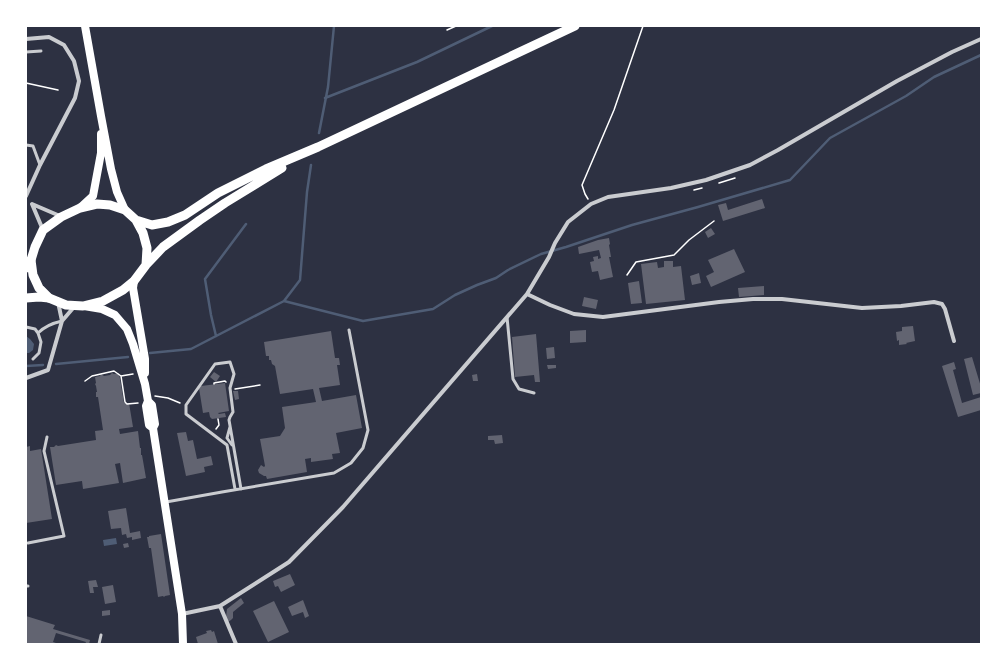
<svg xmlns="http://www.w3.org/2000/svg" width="1007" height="670" font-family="'Roboto Condensed',sans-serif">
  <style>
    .water { fill: #4f5d75 }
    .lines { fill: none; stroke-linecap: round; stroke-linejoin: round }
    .stream { stroke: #4f5d75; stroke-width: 2.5 }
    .building { fill: #626471 }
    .path { stroke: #fff; stroke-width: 1.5 }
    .service { stroke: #caccd0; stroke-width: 3 }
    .minor { stroke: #caccd0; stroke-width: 4 }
    .secondary { stroke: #fff; stroke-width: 8 }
    .primary { stroke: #fff; stroke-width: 9 }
    .trunk { stroke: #fff; stroke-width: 9 }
  </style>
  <rect width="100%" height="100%" fill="#2d3142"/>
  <!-- water -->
  <path class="water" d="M26 336 30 339 34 344 33 350 29 353H26Z
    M116 538 117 544 104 546 103 540Z"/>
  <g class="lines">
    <!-- stream -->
    <path class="stream" d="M325 98 417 62 492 26
      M319 133 328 87 334 26
      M284 301 363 321 433 309 455 295 477 285 496 278 508 270 541 254 566 247 632 225 698 207 790 180 830 138 906 96 934 77 981 55
      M216 336 211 315 205 279 246 224
      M150 353 191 349 284 301 300 280 307 192 311 165
      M56 364 128 357
      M26 366 43 365"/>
  </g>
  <!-- building -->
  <path class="building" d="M762 199 765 208 723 221 718 205 726 203 728 210Z
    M711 228 715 234 708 238 705 232Z
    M609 238 610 244 609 245 611 257H609L613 277 600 280 598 271 592 272 590 262 594 261 593 257 598 256V259L601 258 599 250 579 254 578 247 598 240Z
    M734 249 745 272 711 287 706 276 714 272 708 260Z
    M664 261H673V267L681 266 685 300 646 304 641 264 657 262 658 268 664 267Z
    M699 273 701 283 692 285 690 276Z
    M639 281 642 303 631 304 628 283Z
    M764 286V295L739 297 738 288Z
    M584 297 598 300 596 309 582 306Z
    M913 326 915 341 906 343 907 344 899 345V340L897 341 896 332 902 331V327Z
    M586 330V342L570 343V331Z
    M331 331 335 358H339L340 365H337L340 385 319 388 322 401 356 395 362 428 336 433 340 453 332 454 333 459 311 462V458L305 459 307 472 267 479 266 476H264L259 473 258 470 261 465 264 467 265 466 260 439 280 436 285 428 282 407 316 402 313 389 280 394 275 366 272 364 271 360H269V356H266L264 342Z
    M536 334 540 382H535L534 375 515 377 512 337Z
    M554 347 555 358 547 359 546 348Z
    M972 357 981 387V393L973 395 964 359Z
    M954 362 956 369 953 370 962 403 981 397V410L958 417 942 366Z
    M547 365H556V368L548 369Z
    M214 372 220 376 216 382 210 377Z
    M112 373 114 374 119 373 124 403H129L133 427 119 429 120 434 138 431 140 448H141V455H142L146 478 123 483 120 463 115 464 119 483 83 489 82 481 56 485 50 447H54L56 445 58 446 96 440 95 431 103 430 98 397H96V392H97L96 386 95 384 96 383 95 377 100 376 101 374 104 376 110 375Z
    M477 374 478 381H473L472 375Z
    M225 383 229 411 218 413 219 414 225 413 226 417 212 419 210 417 209 412 203 413 199 388 201 386Z
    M233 391H238L239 399 235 400Z
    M186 432 188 441 193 440 197 459 211 456 213 465 204 467 205 472 186 476 177 433Z
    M502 435 503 443 495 444 494 440H488V436Z
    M30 446V451L41 449 52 519 26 523V447Z
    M126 508 130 533 140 531 141 538 132 540V537L127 538 126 534 122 535 121 528 111 529 108 511Z
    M161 534 170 595 165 596 164 597 163 596 158 597 151 548H149L147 537H149V536Z
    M128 543 129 547 124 548 123 544Z
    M290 574 295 585 281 592 278 586 275 587 273 581Z
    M96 580 98 587H93L94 593H90L88 581Z
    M113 585 116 602 105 604 102 587Z
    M241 598 244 603 233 612V618L231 620 228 622 226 617 227 609Z
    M303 600 309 616 305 618 303 612 292 616 288 607Z
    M274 601 289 632 268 642 253 611Z
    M110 610V615L102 616V611Z
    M26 616 55 625 53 629 90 640 89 644H85L86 642 56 633 53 642 59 644H26Z
    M211 630 212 632 214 631 218 644H198L196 637 207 633 206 631Z"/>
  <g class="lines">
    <!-- path -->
    <path class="path" d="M447 30 456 26
      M26 83 58 90
      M719 183 735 178
      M694 190 702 188
      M588 199 585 194 582 185 614 110 643 26
      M627 275 636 262 674 255 689 240 714 221
      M121 376 133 374
      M85 381 92 376 114 371 121 376 125 402 127 404 138 403
      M214 384V383L225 381 226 382
      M235 389 260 385
      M155 396 168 398 180 403
      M216 429 219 425 218 419"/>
    <!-- service -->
    <path class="service" d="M26 52 41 51
      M26 145 33 146 40 165
      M507 317 513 379 519 389 534 393
      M26 327 35 329 38 333 41 342 39 353 33 359
      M38 333C45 326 53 323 62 321
      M230 427 227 438 232 445
      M235 489 227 445 186 414V405L215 364 230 362 234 374 230 388 233 412 230 417 229 420 241 489
      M166 502 222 492 334 473 351 463 363 448 368 430 349 330
      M28 543 64 536 44 451 47 437
      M26 586H28
      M99 644 101 635"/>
    <!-- minor -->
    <path class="minor" d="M26 39 49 37 64 45 74 61 79 81 75 98 40 165 26 196
      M43 230 32 204 60 216
      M527 294 550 305 574 314 603 317 719 302 753 299H782L862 308 901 306 934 302 942 304 945 309 954 341
      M58 302 62 321
      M26 378 48 370 62 321 74 307
      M220 606 236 644
      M182 614 220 606 289 562 343 507 527 294 549 257 555 243 568 222 591 204 608 197 671 188 706 180 750 165 778 150 897 81 952 52 981 39"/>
    <!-- secondary -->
    <path class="secondary" d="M85 26 101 116 111 169 117 192 125 210
      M80 208 93 196 101 153V134
      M134 281 133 288 145 359V373
      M84 306 102 309 115 315 127 329 133 344 145 384 148 401 152 405 155 424 153 428 182 614 183 644
      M148 401 146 406 149 425 153 428"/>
    <!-- primary -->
    <path class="primary" d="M97 204 110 205 125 210 136 220 143 233 147 248 146 265 134 281 123 290 103 301 83 306 66 305 49 298 39 288 33 275 31 260 35 247 43 230 61 217 80 208Z
      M136 220 152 225 168 222 185 215 218 193 266 169 318 147 575 26
      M146 265 163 247 200 220 225 203 282 168"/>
    <!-- trunk -->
    <path class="trunk" d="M26 268 31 260
      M26 298 39 297 49 298"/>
  </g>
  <!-- border -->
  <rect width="1007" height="670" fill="none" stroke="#ffffff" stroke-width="54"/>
</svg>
